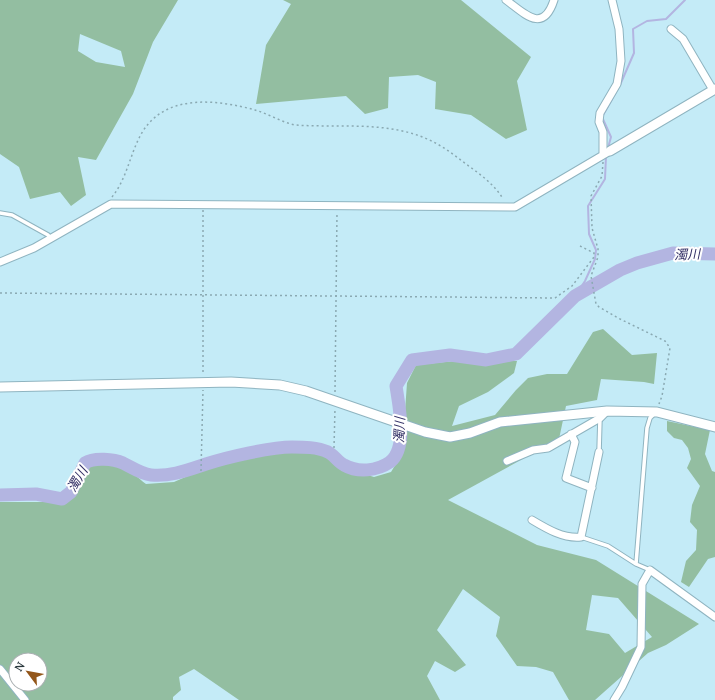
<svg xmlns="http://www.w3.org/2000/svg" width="715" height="700" font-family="'PT Serif','Noto Sans JP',serif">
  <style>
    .forest { fill: #93bea1; fill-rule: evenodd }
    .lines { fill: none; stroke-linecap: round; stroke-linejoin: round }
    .stream { stroke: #b3b5e1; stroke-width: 2 }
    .river { stroke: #b3b5e1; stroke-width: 13 }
    .service-casing { stroke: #8fb4c0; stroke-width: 5.5 }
    .minor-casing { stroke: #8fb4c0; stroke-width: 9 }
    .tertiary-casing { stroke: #8fb4c0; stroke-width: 11 }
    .path { stroke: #8aa9b2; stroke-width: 1.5; stroke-dasharray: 2 3; stroke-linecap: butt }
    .service { stroke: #fff; stroke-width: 3.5 }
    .minor { stroke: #fff; stroke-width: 7 }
    .tertiary { stroke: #fff; stroke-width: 9 }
    .labels { text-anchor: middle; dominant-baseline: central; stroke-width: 4; stroke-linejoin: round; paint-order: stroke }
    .water-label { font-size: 13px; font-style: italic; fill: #322f65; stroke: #fff }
  </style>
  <rect width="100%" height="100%" fill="#c4ebf7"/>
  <!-- forest -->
  <path class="forest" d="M0 0H178L153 42 133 94 96 160 78 157 86 195 71 206 60 192 30 199 19 167 0 154ZM80 34 121 51 125 67 96 62 78 51Z
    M283 0H461L531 57 517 81 527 130 506 139 471 115 435 109 436 82 418 75 389 77 388 108 365 114 346 96 256 104 266 45 291 4Z
    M603 329 632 355 657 353 654 384 644 382 601 379 597 400 566 406 559 439 448 500 537 545 596 560 699 624 666 645 648 653 595 700H569L553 672 536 667 517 666 496 636 500 617 463 589 437 630 466 665 455 672 435 661 427 676 440 700H239L194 669 179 677 181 690 173 697V700H0V502H66C78 490 78 482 86 468 92 459 112 461 121 465 129 469 138 478 146 484L174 482 208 467 282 449 309 448 327 454 342 467 374 477 391 472 402 454 407 383 416 365 455 361H517L514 373 488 392 459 406 452 426 495 415 516 390 528 378 547 374H567L593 332ZM592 595 618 598 652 637 625 653 609 634 586 630ZM16 660H40V684H16Z
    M667 421 710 430 705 454 712 471 715 472V557L708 559 689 587 681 582 686 561 696 550 697 530 690 522 692 505 700 486 687 468 691 459 688 448 682 440 674 438 667 431Z"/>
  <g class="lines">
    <!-- stream -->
    <path class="stream" d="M620 85 634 53 633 29 647 21 666 19 685 0
      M608 148 611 137 602 117 616 92
      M575 296 585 281 595 259 596 250 589 234 588 206 605 179 606 156"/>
    <!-- river -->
    <path class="river" d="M0 495 36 494 62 499 71 492 85 463C94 457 114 459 123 463 131 467 142 474 151 475 170 477 188 470 206 464 228 457 271 447 292 447 304 447 317 447 328 452 334 455 338 462 344 465 358 473 377 471 390 462 408 448 399 406 396 386L412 360 450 355 486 360 516 354 575 296 620 270 637 263 673 253 715 254"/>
    <defs>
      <path id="service" d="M0 213 12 215 48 235 51 239
        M599 452 600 418
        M581 537 608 546 636 564
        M650 570 636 564 647 428 650 418 654 414"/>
      <path id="minor" d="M506 0C525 14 543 34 554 0
        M671 29 683 39 713 90
        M603 154V132L599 122 600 113 617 84 621 61 619 29 612 0
        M0 262 34 248 111 204 515 207 610 151
        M571 434 575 442 566 478 592 488
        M507 461 533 450 548 448 600 418 607 411
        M532 520C547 529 564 539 581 537L599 452
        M0 669 25 700
        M614 700 622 687 641 647 642 584 650 570 715 617"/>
      <path id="tertiary" d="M610 151 715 89
        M0 387 231 382 280 385 306 391 425 432 450 437 470 433 500 422 607 411 657 412 715 427"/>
    </defs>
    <!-- service casing -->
    <use href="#service" class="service-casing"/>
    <!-- minor casing -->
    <use href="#minor" class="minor-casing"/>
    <!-- tertiary casing -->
    <use href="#tertiary" class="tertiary-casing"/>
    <!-- path -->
    <path class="path" d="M603 162 602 176 591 196 592 228 598 249V257L591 276 596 304 599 307 618 318 665 341 670 348 662 396 659 404
      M112 197C128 177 130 152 143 131 167 93 219 100 255 110 269 114 281 122 295 125 338 128 384 121 425 138 440 144 453 154 466 164 480 174 495 185 503 199
      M203 210V375
      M0 293 555 298 572 286 594 257V253L580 246
      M335 392 337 212
      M334 448 335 408
      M201 471 203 390"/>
    <!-- service -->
    <use href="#service" class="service"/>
    <!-- minor -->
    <use href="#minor" class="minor"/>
    <!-- tertiary -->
    <use href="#tertiary" class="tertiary"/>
  </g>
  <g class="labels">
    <!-- water labels -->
    <g class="water-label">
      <text transform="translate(687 254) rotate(-2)">濁川</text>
      <text transform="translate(399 430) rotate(-88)">濁川</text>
      <text transform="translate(77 479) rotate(-59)">濁川</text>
    </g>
  </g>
  <!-- north arrow -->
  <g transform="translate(28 672) rotate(302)"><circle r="19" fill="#ffffff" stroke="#a9afb1"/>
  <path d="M0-3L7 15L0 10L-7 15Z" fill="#93561a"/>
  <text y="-6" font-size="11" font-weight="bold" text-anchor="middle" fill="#29383d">N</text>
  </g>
</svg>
